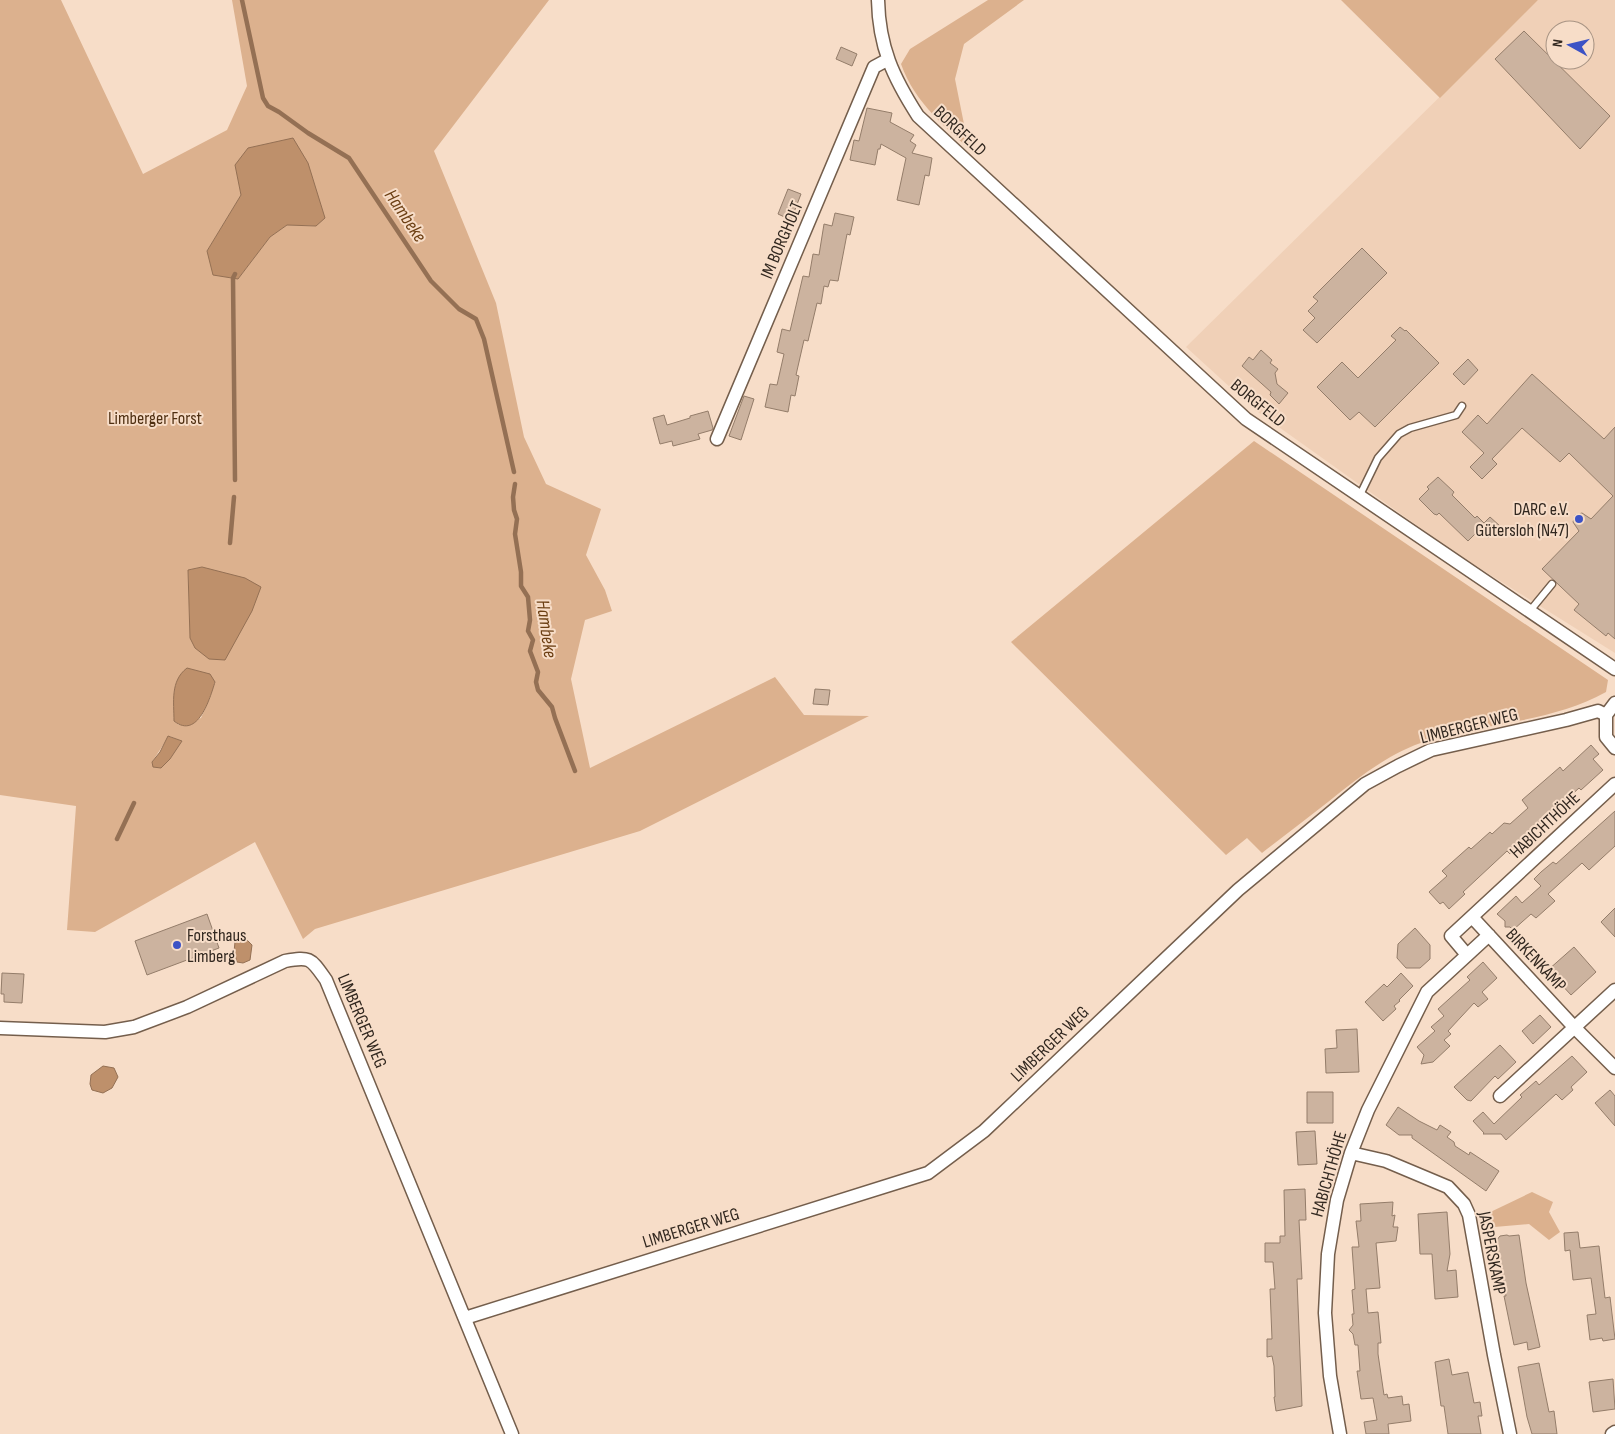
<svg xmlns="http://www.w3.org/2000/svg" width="1615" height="1434" font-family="'Sofia Sans Condensed',sans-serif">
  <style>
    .built { fill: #f0d0b7; fill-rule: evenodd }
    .green { fill: #dcb18e; fill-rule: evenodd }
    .water { fill: #be906b; stroke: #947054 }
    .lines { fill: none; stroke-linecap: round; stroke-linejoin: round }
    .stream { stroke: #947054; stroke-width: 4.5 }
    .building { fill: #ccb39f; stroke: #947d6a }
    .service-casing { stroke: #745e4c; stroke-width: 9 }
    .minor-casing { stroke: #745e4c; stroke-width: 15 }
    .service { stroke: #fff; stroke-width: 6 }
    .minor { stroke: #fff; stroke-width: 12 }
    .poi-dot { fill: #3c52c5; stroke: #f7ddc8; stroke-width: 2 }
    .labels { text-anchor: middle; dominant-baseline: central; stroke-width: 4; stroke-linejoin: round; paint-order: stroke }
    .street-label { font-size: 18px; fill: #31271f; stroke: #f7ddc8 }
    .park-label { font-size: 18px; fill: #4f2f11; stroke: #f7ddc8 }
    .poi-label { font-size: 18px; fill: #31271f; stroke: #f7ddc8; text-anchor: end }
    .water-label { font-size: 19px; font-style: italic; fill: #6c3f13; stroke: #f7ddc8 }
  </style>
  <rect width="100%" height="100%" fill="#f7ddc8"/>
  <!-- built -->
  <path class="built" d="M1538 0H1615V653L1457 554 1255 410 1186 347ZM1555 30H1585V60H1555Z"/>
  <!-- green -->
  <path class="green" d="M0 0H61L143 174 227 130 247 86 232 0H549L434 151 496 303 524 437 546 484 601 509 586 555 605 590 612 611 585 620 571 679 590 768 775 677 804 715 869 716 640 831 315 929 303 939 255 842 95 932 67 930 76 806 0 795ZM241 195 316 226 287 225 270 237 238 279 207 251ZM202 567 218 572 190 638 188 570ZM215 682 209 700 201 718 179 725 174 721V690ZM169 736 182 741 170 759 152 762Z
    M988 0H1024L964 44 955 79 966 134 977 156C947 128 915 104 901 64L910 49Z
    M1341 0H1538L1440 98Z
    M1254 441 1608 680 1606 692C1552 722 1486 723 1427 741 1390 752 1358 778 1328 802 1306 819 1284 836 1262 853L1247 838 1226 855 1011 642Z
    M1532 1192 1553 1202 1549 1212 1560 1232 1549 1240 1529 1224 1483 1228 1480 1217Z"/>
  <!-- water -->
  <path class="water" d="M293 138 308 163 325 218 316 226 287 225 270 237 238 279 213 275 207 251 241 195 235 165 248 148Z
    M202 567 245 578 261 587 252 611 225 660 209 659 195 648 190 638 188 570Z
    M187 668 210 674 215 682C210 698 198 740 174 721 174 702 170 681 187 668Z
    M168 736 182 741 170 759 161 768 153 767 152 762 160 752Z
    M247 940 252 945 250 960 243 963 237 962 234 952 235 942Z
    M103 1066 114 1068 118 1077 112 1088 103 1093 92 1090 90 1084 91 1075Z"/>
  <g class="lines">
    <!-- stream -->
    <path class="stream" d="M242 0 263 98 268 106 279 112 308 133 349 158 431 281 459 309 476 319 484 339 514 472
      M235 274 233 278 235 480
      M515 484 513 497 514 510 517 519 515 534 521 572V586L528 597 530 620 528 631 533 640 530 651 538 672 536 682 538 690 552 707 555 718 575 771
      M230 543 234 497
      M117 839 134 803"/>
  </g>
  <!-- building -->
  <path class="building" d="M1524 31 1610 116 1580 149 1495 59Z
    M841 47 857 54 852 66 836 59Z
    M867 108 892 113 890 122 914 135 910 141 916 145 912 153 932 158 929 176 925 175 919 205 897 200 906 158 881 144 880 149H878L875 165 850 160 854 140 859 141Z
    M788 189 801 194 791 220 778 214Z
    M835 213 854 217 850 235 847 234 838 281 830 280 828 287 824 286 821 304 817 303 808 341 804 340 796 375 799 376 795 396 791 395 788 412 765 407 770 384 777 385 784 354 777 352 782 329 790 331 803 276 809 277 813 254 819 255 824 224 832 226Z
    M1362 248 1387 273 1317 343 1303 330 1315 318 1308 311 1318 301 1313 297Z
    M1400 327 1405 331 1406 330 1439 363 1375 427 1359 412 1350 420 1317 387 1342 362 1358 378 1396 340 1391 336Z
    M1261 350 1272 360 1270 363 1278 369 1275 373 1277 384 1288 393 1279 404 1270 395 1271 392 1242 366 1249 357 1253 360Z
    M1468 359 1478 370 1464 385 1453 374Z
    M1532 374 1604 439 1615 427V639L1608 633 1606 636 1574 610 1579 604 1542 569 1579 531 1573 522 1575 515 1582 513 1591 519 1613 496 1569 453 1560 462 1522 428 1492 459 1497 464 1482 479 1470 467 1484 453 1462 432 1478 415 1487 424Z
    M744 396 754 399 741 440 729 436Z
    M708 411 713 428 712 430 698 434 700 439 673 446 672 441 660 444 653 418 664 415 667 425 690 418V416Z
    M1438 477 1454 492 1452 495 1475 518 1477 516 1484 523 1490 517 1500 526 1488 538 1479 530 1468 541 1439 513 1437 515 1434 514 1419 499 1429 489 1427 487Z
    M815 689 830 690 828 705 813 704Z
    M1591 745 1599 754 1593 759 1603 770 1581 790 1579 788 1531 832 1533 834 1510 854 1507 851 1463 892 1465 894 1449 909 1443 902 1440 904 1429 892 1447 876 1442 871 1469 847 1471 849 1490 832 1492 834 1504 823 1510 824 1528 808 1522 800 1560 767 1563 771Z
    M1615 811V846L1589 870 1582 863 1548 894 1555 901 1536 918 1531 914 1513 930 1510 927H1505V921L1497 914 1516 896 1522 903 1541 886 1534 879 1541 872 1553 862 1556 864Z
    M1615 908V937L1601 922Z
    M207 914 219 948 147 975 135 941Z
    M1415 928 1430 945V959L1420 968H1406L1397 958 1398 944Z
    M1574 947 1596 972 1571 995 1548 970Z
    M1483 962 1497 978 1482 992 1488 999 1478 1007 1474 1003 1448 1031 1451 1034 1444 1040 1450 1046 1433 1062 1421 1064 1424 1055 1417 1047 1435 1031 1431 1027 1444 1016 1438 1009 1470 980 1467 977Z
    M2 973 24 974 22 1003 4 1002V994H1Z
    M1401 973 1413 986 1399 1000 1400 1001 1394 1006 1396 1009 1383 1021 1365 1002 1384 984 1387 987Z
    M1540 1015 1551 1027 1533 1044 1522 1031Z
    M1357 1029 1359 1072 1326 1073 1325 1049 1337 1048 1336 1030Z
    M1500 1045 1516 1062 1498 1079 1495 1076 1471 1101 1467 1100 1454 1087Z
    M1572 1056 1587 1072 1571 1087 1573 1090 1562 1100 1556 1094 1506 1140 1501 1134H1483L1484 1133 1473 1121 1483 1112 1494 1124 1522 1097 1520 1095 1536 1081 1539 1085Z
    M1610 1090 1615 1096V1126L1595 1103Z
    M1307 1092H1333V1123H1307Z
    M1398 1107 1419 1121 1437 1130 1440 1125 1451 1132 1447 1137 1454 1142 1455 1146 1469 1155 1470 1152 1499 1171 1486 1191 1412 1138V1135H1399L1386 1125Z
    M1315 1131 1317 1164 1298 1165 1296 1132Z
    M1305 1189 1306 1220H1299L1302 1279H1297L1302 1406 1276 1411 1274 1397H1275L1274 1366 1272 1356 1267 1357V1339H1272L1270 1289H1275L1273 1262H1265V1243H1280V1236H1285L1284 1190Z
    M1393 1202 1392 1216 1395 1215 1393 1227H1398L1396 1241 1376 1243 1380 1288 1366 1289 1368 1313 1378 1312 1381 1343H1378V1354L1384 1395 1387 1394 1388 1398 1402 1396 1403 1405 1409 1404 1411 1421 1388 1424 1389 1434H1366L1364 1422 1377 1420 1373 1398 1361 1399 1357 1371H1360L1358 1345H1355L1353 1334 1349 1330 1353 1325 1352 1314H1354L1352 1290 1355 1289 1352 1247H1359L1356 1221H1361L1360 1204Z
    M1447 1212 1450 1254 1447 1271 1456 1270 1458 1297 1435 1299 1432 1254H1420L1418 1214Z
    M1578 1232 1580 1248 1599 1246 1605 1298 1610 1297 1615 1339 1603 1341 1602 1338 1590 1340 1587 1315 1596 1314 1591 1278 1573 1280 1570 1250 1565 1251 1564 1233Z
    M1507 1235 1509 1236 1519 1235 1526 1283 1540 1347 1528 1350 1527 1342 1514 1345 1504 1296H1506L1496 1241 1500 1236Z
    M1449 1359 1452 1375 1468 1372 1474 1403 1480 1402 1482 1416H1478L1481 1434H1448L1444 1406H1441L1435 1362Z
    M1539 1363 1549 1412 1554 1411 1557 1434H1532L1527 1417 1518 1367Z
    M1613 1379 1615 1409 1593 1412 1589 1382Z"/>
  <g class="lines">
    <defs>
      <path id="service" d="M1359 497 1378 458 1399 434 1410 428 1456 415 1462 406
        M1529 612 1552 584"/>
      <path id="minor" d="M878 0C879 47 893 77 918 116L1246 419 1615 669
        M717 439 874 67 887 60
        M1606 715V737L1615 748
        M1606 715 1615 703
        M1472 917 1574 1027 1615 1068
        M1467 955 1451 936 1615 784
        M0 1028 105 1032 134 1027 187 1007 285 961C311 956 311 959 326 980L512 1434
        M1500 1096 1615 990
        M1351 1153 1386 1161 1448 1187 1464 1204 1469 1215 1494 1355 1510 1434
        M465 1318 928 1173 984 1131 1238 890 1365 784 1398 766 1431 750 1566 720 1598 711 1606 715
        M1340 1434 1330 1376 1325 1313 1328 1254 1337 1200 1351 1153 1368 1110 1427 992 1489 935
        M1612 1434 1615 1432"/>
    </defs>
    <!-- service casing -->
    <use href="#service" class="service-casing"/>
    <!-- minor casing -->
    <use href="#minor" class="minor-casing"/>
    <!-- service -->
    <use href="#service" class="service"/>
    <!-- minor -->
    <use href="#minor" class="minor"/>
  </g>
  <!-- markers -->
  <g class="poi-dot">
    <circle cx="1579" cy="519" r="5"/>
    <circle cx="177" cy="945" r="5"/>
  </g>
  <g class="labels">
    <!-- street labels -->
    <g class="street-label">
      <text transform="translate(960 131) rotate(43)">BORGFELD</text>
      <text transform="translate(782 240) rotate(-67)">IM BORGHOLT</text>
      <text transform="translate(1258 403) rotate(39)">BORGFELD</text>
      <text transform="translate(1469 726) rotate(-14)">LIMBERGER WEG</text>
      <text transform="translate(1545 825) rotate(-43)">HABICHTHÖHE</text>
      <text transform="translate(1536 960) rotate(47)">BIRKENKAMP</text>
      <text transform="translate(362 1021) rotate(67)">LIMBERGER WEG</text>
      <text transform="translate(1050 1044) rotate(-44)">LIMBERGER WEG</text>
      <text transform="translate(1329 1174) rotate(-74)">HABICHTHÖHE</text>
      <text transform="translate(691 1228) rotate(-17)">LIMBERGER WEG</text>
      <text transform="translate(1492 1253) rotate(79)">JASPERSKAMP</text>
    </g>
    <!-- park labels -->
    <g class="park-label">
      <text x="155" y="418">Limberger Forst</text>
    </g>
    <!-- poi labels -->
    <g class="poi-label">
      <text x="1569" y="509">DARC e.V.<tspan x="1569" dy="21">Gütersloh (N47)</tspan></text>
      <text x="187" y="935" text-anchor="start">Forsthaus<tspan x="187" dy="21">Limberg</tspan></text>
    </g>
    <!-- water labels -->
    <g class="water-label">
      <text transform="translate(405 216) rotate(56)">Hambeke</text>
      <text transform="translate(546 629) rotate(82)">Hambeke</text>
    </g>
  </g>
  <!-- north arrow -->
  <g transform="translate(1570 45) rotate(278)"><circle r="24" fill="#f7ddc8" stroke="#a89484"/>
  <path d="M0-4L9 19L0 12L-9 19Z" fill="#3c52c5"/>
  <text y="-8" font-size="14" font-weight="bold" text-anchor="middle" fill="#31271f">N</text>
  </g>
</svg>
